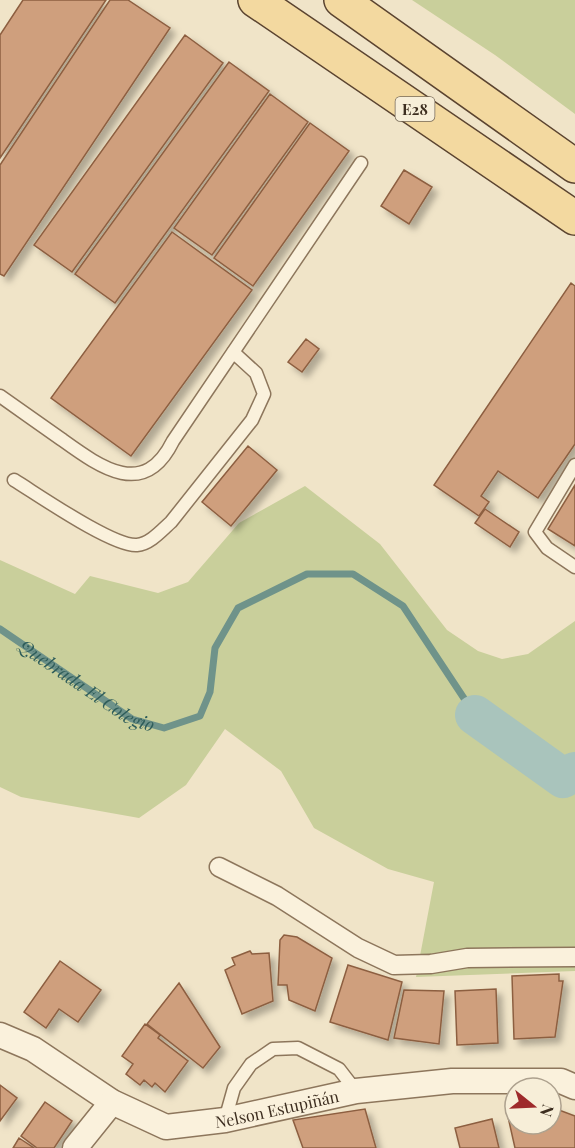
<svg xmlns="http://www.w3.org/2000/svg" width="575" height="1148" font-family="'Playfair Display',serif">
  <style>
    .green { fill: #c9cf9b }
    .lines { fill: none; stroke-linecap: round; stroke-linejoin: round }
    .stream { stroke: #6f938a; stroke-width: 7 }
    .river { stroke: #a9c4bc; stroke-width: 40 }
    .building { fill: #cf9f7d; stroke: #8d5f41; stroke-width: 1.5; filter: url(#shadow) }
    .service-casing { stroke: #8d765c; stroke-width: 15 }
    .pedestrian-casing { stroke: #8d765c; stroke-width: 21 }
    .minor-casing { stroke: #8d765c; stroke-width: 27 }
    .primary-casing { stroke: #5b4430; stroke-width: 36 }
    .service { stroke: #faf1dc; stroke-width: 12 }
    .pedestrian { stroke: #faf1dc; stroke-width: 18 }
    .minor { stroke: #faf1dc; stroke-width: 24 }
    .primary { stroke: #f3d9a0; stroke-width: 33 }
    .labels { text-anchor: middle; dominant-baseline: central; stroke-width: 5; stroke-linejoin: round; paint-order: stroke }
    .shield { fill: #f7eed8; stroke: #756857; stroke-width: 1.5 }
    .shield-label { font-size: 15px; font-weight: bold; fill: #3d2e20 }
    .street-label { font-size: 16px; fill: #3d2e20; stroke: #f7eed8 }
    .water-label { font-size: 18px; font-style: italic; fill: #2f5d5a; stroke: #f7eed8 }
  </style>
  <defs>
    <filter id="shadow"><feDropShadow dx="5.5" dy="5.5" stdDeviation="3" flood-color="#0004"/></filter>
  </defs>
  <rect width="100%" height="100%" fill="#f0e4c8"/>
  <!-- green -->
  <path class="green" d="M412 0H575V114L495 55Z
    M305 486 380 544 447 630 478 651 502 659 528 654 575 621V971L416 977 434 882 388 869 314 828 281 771 225 729 186 785 139 818 21 797 0 787V560L75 594 90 576 158 593 188 582 239 523Z"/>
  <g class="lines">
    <!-- stream -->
    <path class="stream" id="s1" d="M0 629 132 719 164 728 200 716 210 692 215 648 238 608 307 574H353L403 606 475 715"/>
    <!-- river -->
    <path class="river" d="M475 715 563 778 575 772"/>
  </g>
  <!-- building -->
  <path class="building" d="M23 0H106L0 158V35Z
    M110 0H128L170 28 4 276 0 274V165Z
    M185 35 223 63 72 272 34 245Z
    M229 62 269 91 115 303 75 274Z
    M270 94 308 122 212 255 174 228Z
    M310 123 349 151 253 286 214 258Z
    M404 170 432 187 409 224 381 206Z
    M172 232 252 290 131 456 51 398Z
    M571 283 575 286V444L538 498 498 471 481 496 489 502 479 516 434 485Z
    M306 339 319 349 302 372 288 362Z
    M248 446 277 470 231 526 202 502Z
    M575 485V546L548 529Z
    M485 509 519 532 510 547 475 523Z
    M284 935 297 937 332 958 315 1011 289 1000 287 985H278L280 940Z
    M250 951 252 954 269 953 273 1001 242 1014 225 970 235 965 232 958Z
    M60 961 101 990 78 1022 59 1009 46 1028 24 1012Z
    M348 965 402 982 388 1040 330 1022Z
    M559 974V981H563L555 1037 514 1039 512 976Z
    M179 983 220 1047 203 1068 147 1024Z
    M496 989 498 1043 457 1045 455 991Z
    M404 990 444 991 439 1044 394 1038Z
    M145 1024 160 1035 158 1038 188 1061 165 1092 155 1083 152 1087 144 1080 140 1085 126 1074 133 1064 122 1056Z
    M0 1085 17 1098 0 1121Z
    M45 1102 72 1121 54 1148H37L21 1136Z
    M551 1107 575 1116V1148H515L508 1117 515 1116V1124H551Z
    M365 1109 376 1148H303L293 1120Z
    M492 1119 499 1148H460L455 1128Z
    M19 1138 34 1148H13Z"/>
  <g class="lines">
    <defs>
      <path id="service" d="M0 396C20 410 41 425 61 439 100 467 144 500 173 441L361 163
        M575 465 535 532 547 548 575 567
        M14 480C37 494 113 547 137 545 150 544 162 530 171 522L252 420 264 394 256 373 233 352
        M225 1120 234 1088 251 1064 273 1049 298 1048 339 1069 356 1091"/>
      <path id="pedestrian" d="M219 867 277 896 358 948 394 965 431 964 467 958 575 957"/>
      <g id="minor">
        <path id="s2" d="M0 1035 33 1049 112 1102 166 1127 225 1120 356 1091 452 1081H561L575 1087"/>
        <path d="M75 1148 112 1102"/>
      </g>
      <path id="primary" d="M255 0 575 218
        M341 0 575 166"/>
    </defs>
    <!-- service casing -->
    <use href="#service" class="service-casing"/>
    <!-- pedestrian casing -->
    <use href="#pedestrian" class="pedestrian-casing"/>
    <!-- minor casing -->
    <use href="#minor" class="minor-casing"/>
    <!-- primary casing -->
    <use href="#primary" class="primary-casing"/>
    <!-- service -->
    <use href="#service" class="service"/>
    <!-- pedestrian -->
    <use href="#pedestrian" class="pedestrian"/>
    <!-- minor -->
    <use href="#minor" class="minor"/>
    <!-- primary -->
    <use href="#primary" class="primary"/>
  </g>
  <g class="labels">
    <!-- shield labels -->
    <rect class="shield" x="395.5" y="97" width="39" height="24" rx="4.5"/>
    <g class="shield-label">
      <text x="415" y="109">E28</text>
    </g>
    <!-- street labels -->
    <g class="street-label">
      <text stroke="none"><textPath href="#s2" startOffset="303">Nelson Estupiñán</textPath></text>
    </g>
    <!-- water labels -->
    <g class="water-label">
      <text stroke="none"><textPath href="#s1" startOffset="104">Quebrada El Colegio</textPath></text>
    </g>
  </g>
  <!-- north arrow -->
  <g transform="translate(533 1106) rotate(108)"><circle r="28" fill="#f7eed8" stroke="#ada18e" stroke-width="1.5"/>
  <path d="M0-4.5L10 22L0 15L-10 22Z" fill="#9e2a2b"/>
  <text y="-9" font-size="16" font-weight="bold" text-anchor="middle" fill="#3d2e20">N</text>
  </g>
</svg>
